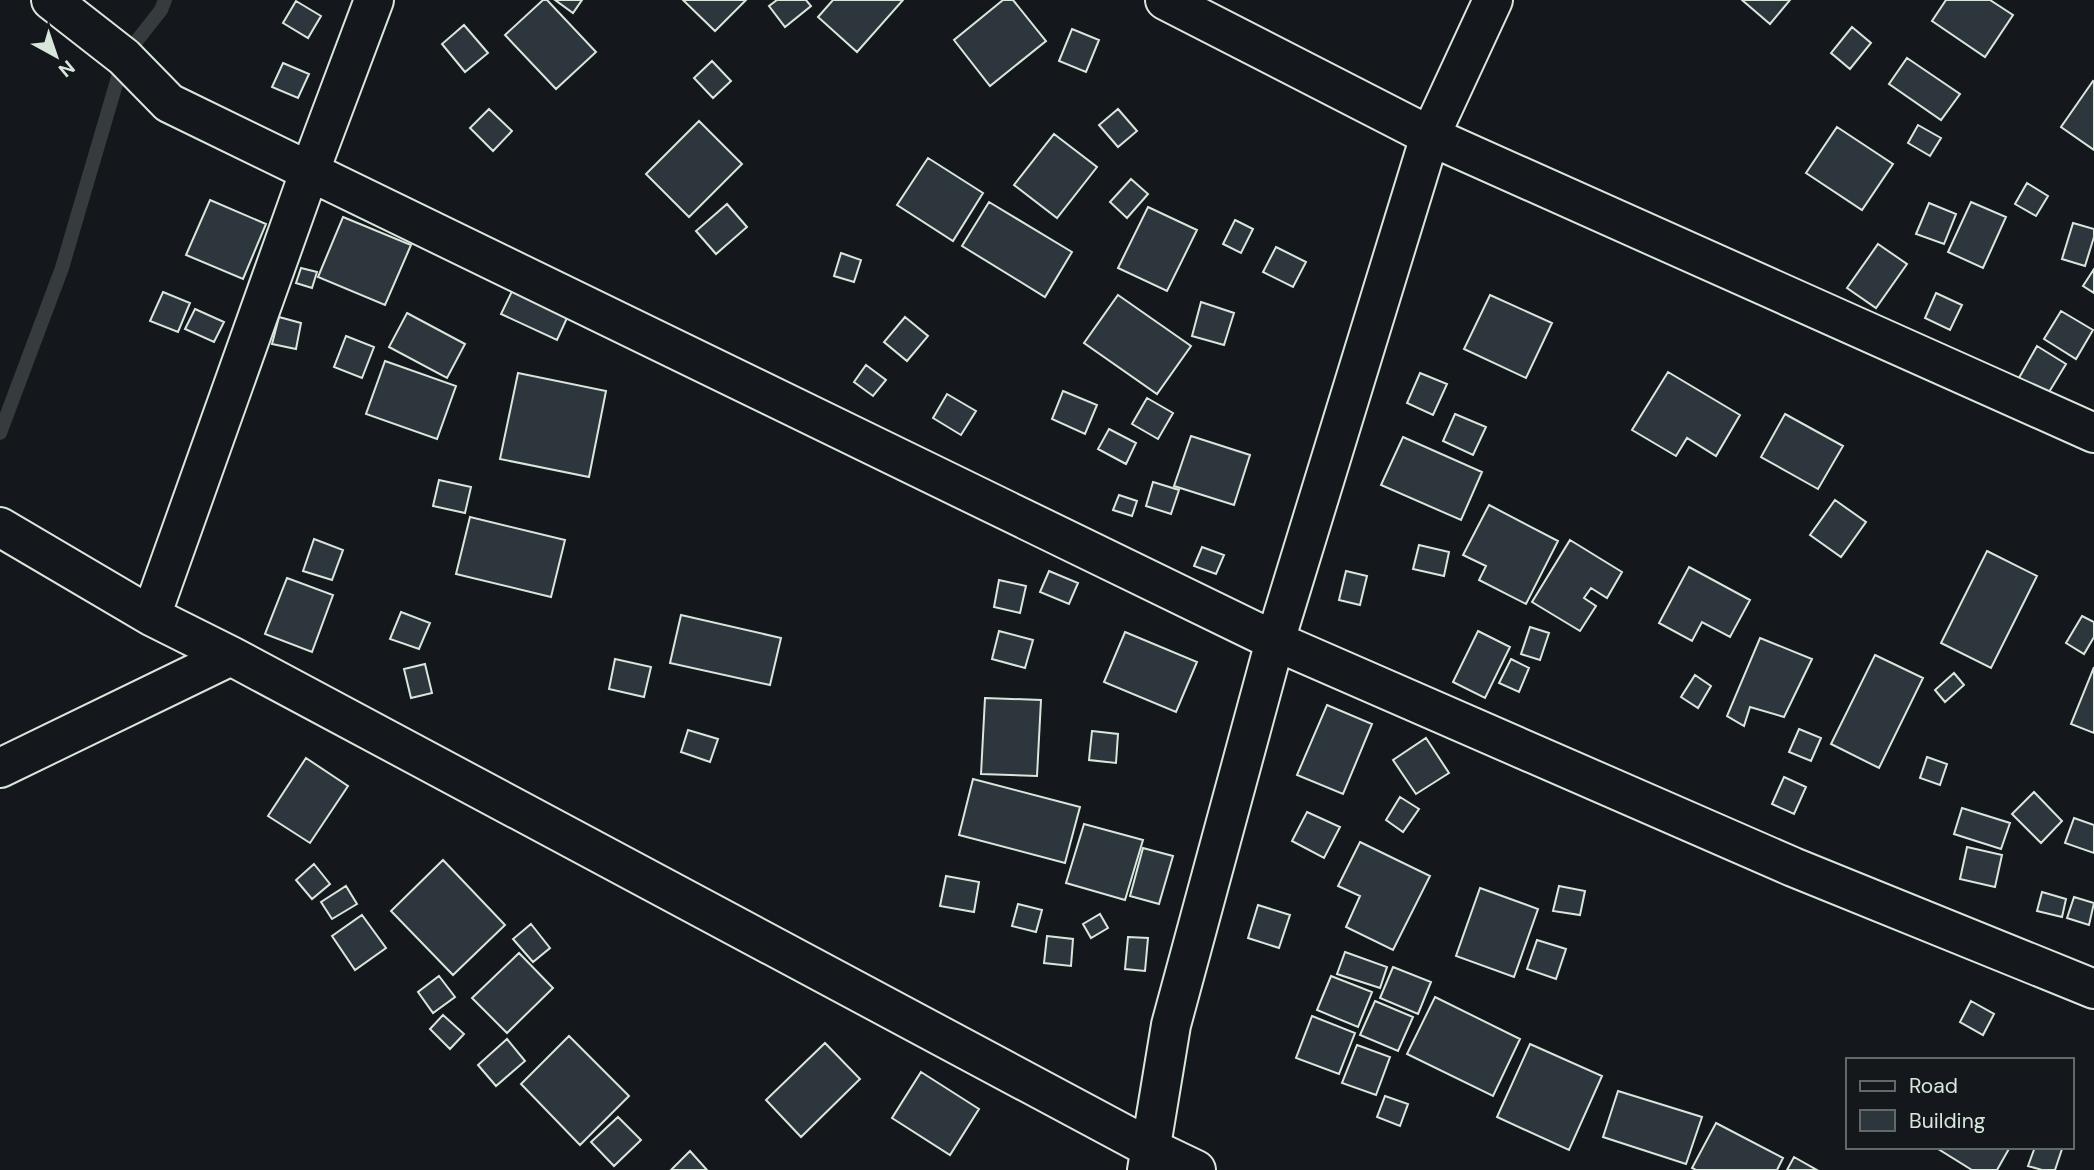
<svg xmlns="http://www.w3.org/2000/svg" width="2094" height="1170" font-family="'DM Sans',sans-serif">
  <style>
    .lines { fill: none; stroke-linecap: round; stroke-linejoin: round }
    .stream { stroke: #363b3e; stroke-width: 14 }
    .building { fill: #2c363c; stroke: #d8e6dc; stroke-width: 2 }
    .minor-casing { stroke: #d8e6dc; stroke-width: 42 }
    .minor { stroke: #14181c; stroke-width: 38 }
  </style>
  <rect width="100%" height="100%" fill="#14181c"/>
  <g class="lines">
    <!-- stream -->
    <path class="stream" d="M0 433 62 268 124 57 161 10 165 0"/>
  </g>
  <!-- building -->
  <path class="building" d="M543 0H547L596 52 556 89 505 35Z
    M555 0H582L573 13Z
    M683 0H746L715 31Z
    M777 0H806L811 6 785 27 769 6Z
    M833 0H903L857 52 818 17Z
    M1003 0H1013L1046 41 990 86 954 40Z
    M1742 0H1790L1770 24Z
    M1946 0H1990L2013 15 1985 57 1932 21Z
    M296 1 321 16 308 38 283 23Z
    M464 25 488 53 465 72 442 44Z
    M1852 27 1871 43 1850 69 1831 53Z
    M1072 29 1099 40 1086 72 1059 61Z
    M1907 58 1960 94 1941 120 1889 84Z
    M712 61 731 81 713 98 694 78Z
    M283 63 309 74 298 98 272 87Z
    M2093 81 2094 82V150L2061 127Z
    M489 109 512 131 493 151 470 128Z
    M1118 109 1137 131 1118 147 1099 125Z
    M699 121 742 164 689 217 646 174Z
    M1918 125 1941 138 1930 156 1908 143Z
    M1837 127 1893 164 1862 210 1806 173Z
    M1054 134 1097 167 1057 218 1014 185Z
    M928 158 983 193 953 241 897 205Z
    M1131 179 1148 194 1127 218 1110 202Z
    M2027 183 2048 196 2036 216 2015 204Z
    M210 200 266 224 243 279 186 255Z
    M989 202 1072 252 1045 297 962 246Z
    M1971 202 2006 217 1983 268 1948 252Z
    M1929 203 1956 214 1944 244 1916 234Z
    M727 204 747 227 716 254 696 231Z
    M1148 207 1197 230 1167 291 1118 268Z
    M343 217 411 245 385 305 318 277Z
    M1235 220 1253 229 1241 253 1223 244Z
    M2073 223 2094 229V237L2085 266 2062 259Z
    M1878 244 1907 264 1876 308 1847 288Z
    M1276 247 1306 262 1293 287 1263 272Z
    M841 253 861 260 854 282 834 276Z
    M301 268 317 272 312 288 296 283Z
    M2094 269V293L2083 286Z
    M517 281 572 307 557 340 501 314Z
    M163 292 190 303 178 332 150 321Z
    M1936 293 1962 305 1950 330 1925 318Z
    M1118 295 1191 346 1157 394 1084 343Z
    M1490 295 1552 323 1526 378 1464 349Z
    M1201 302 1234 313 1224 345 1192 336Z
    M195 309 224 322 214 342 185 329Z
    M2061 311 2093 330 2076 359 2044 339Z
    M407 313 465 344 447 378 389 347Z
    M279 317 301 323 296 349 272 344Z
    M905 317 928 336 907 361 884 342Z
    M346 336 374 347 362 378 334 367Z
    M2037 346 2066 364 2043 402 2015 385Z
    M385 361 456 386 437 439 366 414Z
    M866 365 886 380 873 396 854 382Z
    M1668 372 1740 415 1716 456 1687 438 1676 456 1632 430Z
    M518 373 606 391 589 477 500 459Z
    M1420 373 1447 384 1433 415 1407 403Z
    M1063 391 1097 405 1085 434 1052 419Z
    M947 394 976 411 961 435 933 418Z
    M1147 398 1173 413 1158 439 1132 424Z
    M1455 414 1486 427 1473 455 1443 441Z
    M1785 414 1843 446 1818 489 1761 457Z
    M1109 429 1136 443 1126 464 1098 449Z
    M1191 436 1250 455 1234 505 1174 486Z
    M1403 437 1482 472 1461 520 1381 485Z
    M439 480 471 487 465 513 433 506Z
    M1153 482 1179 490 1171 514 1146 506Z
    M1119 495 1137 501 1132 516 1113 510Z
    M1835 500 1866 522 1841 557 1810 535Z
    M1489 505 1558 541 1526 604 1479 580 1486 566 1463 555Z
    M470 517 565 540 551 597 456 574Z
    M314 539 343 550 332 580 303 571Z
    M1570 540 1622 572 1607 598 1591 588 1584 598 1596 606 1580 631 1532 602Z
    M1419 545 1449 552 1444 576 1413 569Z
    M1202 547 1224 555 1216 574 1194 566Z
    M1987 551 2037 576 1991 668 1941 643Z
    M1689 567 1750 600 1730 637 1702 622 1692 641 1659 623Z
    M1049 571 1078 583 1069 604 1040 592Z
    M1346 571 1367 576 1360 605 1339 600Z
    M287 578 333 595 312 652 265 634Z
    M999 580 1026 586 1020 613 994 607Z
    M401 612 430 623 419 649 390 639Z
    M681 615 781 638 770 685 670 663Z
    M2082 616 2094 622V637L2084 654 2066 643Z
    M1530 627 1549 633 1540 660 1521 654Z
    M999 631 1033 640 1025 668 992 659Z
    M1478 631 1510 647 1485 698 1453 682Z
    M1125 632 1197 662 1176 712 1104 682Z
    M1760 638 1812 659 1784 717 1750 707 1744 726 1727 716Z
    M1875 655 1923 678 1879 768 1831 744Z
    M615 659 651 667 644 697 609 689Z
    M1511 659 1529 668 1519 692 1499 683Z
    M425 664 432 693 411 698 404 669Z
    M2094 667V733L2071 724Z
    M1954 673 1964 685 1945 702 1935 690Z
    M1695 675 1711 686 1698 708 1681 697Z
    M985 698 1041 700 1037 776 981 774Z
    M1327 705 1372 724 1343 794 1297 775Z
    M1799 729 1821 738 1811 761 1789 752Z
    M688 730 718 739 710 762 681 752Z
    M1092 731 1118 734 1116 763 1089 760Z
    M1426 738 1449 773 1416 794 1393 760Z
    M1927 757 1947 764 1940 785 1920 778Z
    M306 758 348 786 310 843 268 816Z
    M1784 777 1806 787 1794 814 1772 804Z
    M973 779 1080 807 1065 863 959 835Z
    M2034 792 2062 821 2041 843 2012 814Z
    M1400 797 1419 809 1403 832 1386 820Z
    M1962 808 2010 823 2001 849 1954 834Z
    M1307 812 1340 827 1324 858 1292 841Z
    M2074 818 2094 825V853L2065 843Z
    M1084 824 1143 840 1125 900 1066 883Z
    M1360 842 1430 876 1393 950 1346 927 1360 896 1338 886Z
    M1967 847 2002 855 1995 887 1960 879Z
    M1143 848 1173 856 1159 904 1130 896Z
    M443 860 505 925 453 975 391 911Z
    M314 864 330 884 312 899 296 880Z
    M946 876 979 882 974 912 940 906Z
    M346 886 357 904 332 919 321 902Z
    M1559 886 1585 891 1580 915 1553 911Z
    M1480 888 1538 909 1514 977 1456 956Z
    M2042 892 2066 899 2062 917 2037 911Z
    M2074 897 2094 903 2089 925 2067 918Z
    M1018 904 1042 910 1036 932 1012 926Z
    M1258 905 1290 915 1279 948 1248 938Z
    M1100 914 1108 928 1091 938 1083 924Z
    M362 915 386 948 355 970 332 936Z
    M531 924 550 948 533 962 513 939Z
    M1047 936 1073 939 1071 966 1044 963Z
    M1128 937 1148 938 1145 971 1125 969Z
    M1537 940 1566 949 1556 979 1527 969Z
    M1345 952 1387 967 1380 988 1337 974Z
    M519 953 553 988 507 1033 472 998Z
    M1393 967 1431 982 1418 1014 1380 998Z
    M439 976 455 997 433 1013 418 992Z
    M1331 976 1372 992 1358 1027 1317 1010Z
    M1435 997 1520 1039 1493 1096 1407 1054Z
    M1375 1001 1413 1017 1398 1051 1360 1035Z
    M1971 1001 1994 1014 1983 1035 1960 1022Z
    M443 1015 464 1034 450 1049 430 1029Z
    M1312 1016 1355 1033 1339 1074 1296 1058Z
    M569 1036 629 1096 580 1145 521 1084Z
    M507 1039 525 1061 496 1086 478 1065Z
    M825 1043 860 1079 801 1137 766 1100Z
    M1530 1044 1602 1076 1569 1150 1497 1117Z
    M1357 1045 1390 1057 1376 1095 1342 1083Z
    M921 1072 979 1109 950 1155 892 1118Z
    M1618 1091 1702 1117 1686 1164 1603 1137Z
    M1385 1096 1408 1104 1400 1126 1377 1117Z
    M618 1117 641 1140 614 1166 591 1142Z
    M1716 1123 1783 1158 1777 1170H1696L1692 1168Z
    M1935 1147H2010L1997 1170H1972Z
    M2035 1147 2062 1149 2055 1170H2042L2028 1166Z
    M690 1151 707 1170H671Z
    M1794 1157 1817 1170H1787Z"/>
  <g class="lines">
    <defs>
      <path id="minor" d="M51 0 124 57 169 103 1275 641 1793 867 2094 989
        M1165 0 1430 136 2094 433
        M0 527 151 616 231 656 1150 1148 1196 1170
        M151 616 309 173 374 0
        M0 768 231 656
        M1147 1170 1171 1025 1275 641 1430 136 1493 0"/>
    </defs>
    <!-- minor casing -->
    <use href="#minor" class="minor-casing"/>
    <!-- minor -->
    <use href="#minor" class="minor"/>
  </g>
  <!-- legend -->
  <rect x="1846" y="1058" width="228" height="91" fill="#14181c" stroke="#626a69" stroke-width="2"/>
  <rect x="1860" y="1081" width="35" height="10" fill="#14181c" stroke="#626a69" stroke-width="2"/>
  <text x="1909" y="1093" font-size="21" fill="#d8e6dc">Road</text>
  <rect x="1860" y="1110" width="35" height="21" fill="#2c363c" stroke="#626a69" stroke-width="2"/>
  <text x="1909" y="1128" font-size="21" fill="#d8e6dc">Building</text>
  <!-- north arrow -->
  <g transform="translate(56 56) rotate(140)" stroke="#14181c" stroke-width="5" paint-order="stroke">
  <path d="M0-5L12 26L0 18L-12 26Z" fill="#d8e6dc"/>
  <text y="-10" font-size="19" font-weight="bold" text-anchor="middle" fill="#d8e6dc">N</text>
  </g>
</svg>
